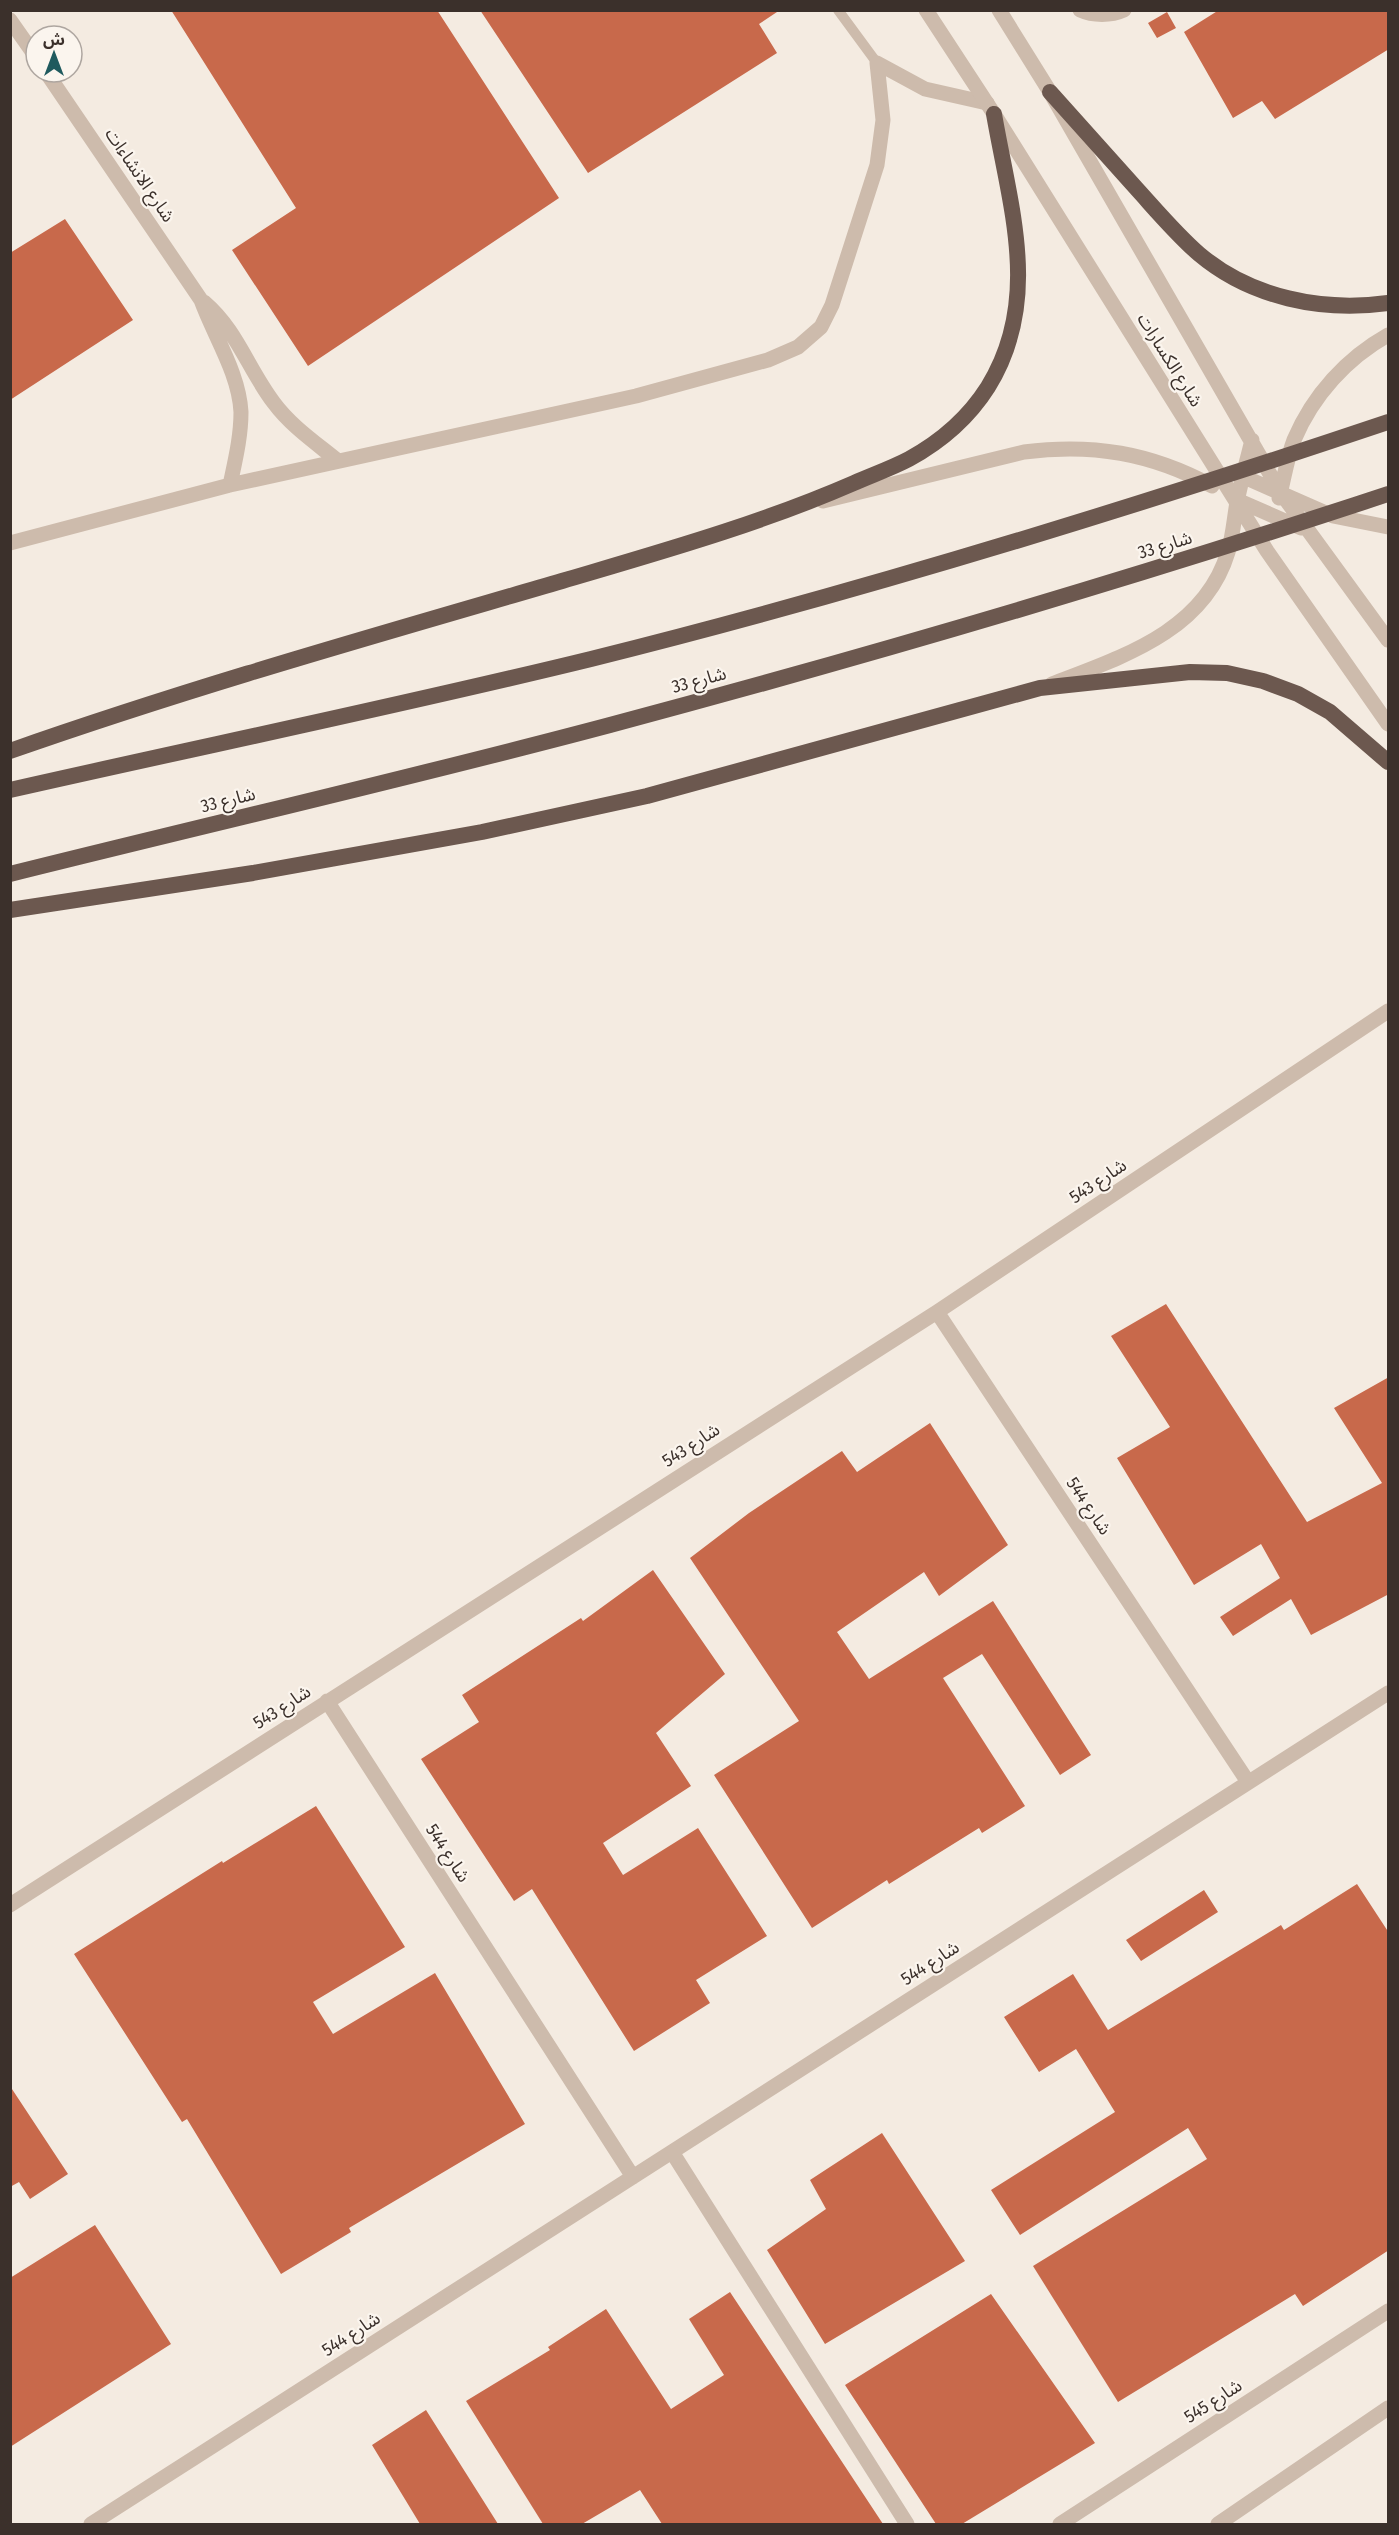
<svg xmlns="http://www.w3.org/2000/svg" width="1399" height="2535" font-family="'Fira Sans Condensed','Noto Sans Arabic',sans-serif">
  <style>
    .building { fill: #c8694b }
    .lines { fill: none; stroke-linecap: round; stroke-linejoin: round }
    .service { stroke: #cdbbac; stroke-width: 10 }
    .minor { stroke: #cdbbac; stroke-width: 15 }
    .tertiary { stroke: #cdbbac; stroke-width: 15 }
    .trunk { stroke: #6c584f; stroke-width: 16 }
    .labels { text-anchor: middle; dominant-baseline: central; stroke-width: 4.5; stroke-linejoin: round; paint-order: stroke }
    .street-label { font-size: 18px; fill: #3b302b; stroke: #fbf5ee }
  </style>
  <rect width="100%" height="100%" fill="#f4ebe1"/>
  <!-- building -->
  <path class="building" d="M171 10H437L559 198 308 366 232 250 296 208Z
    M480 10H780L759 24 777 53 588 173Z
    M1219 10H1389V49L1275 119 1262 101 1233 118 1184 32Z
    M1167 12 1176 28 1157 38 1148 23Z
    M65 219 133 320 10 400V253Z
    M1166 1304 1307 1522 1382 1483 1334 1408 1389 1377V1594L1311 1635 1291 1599 1233 1636 1220 1617 1280 1578 1261 1544 1194 1585 1117 1458 1170 1427 1111 1336Z
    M930 1423 1008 1545 939 1596 924 1572 837 1632 869 1679 993 1601 1091 1755 1060 1775 982 1654 943 1678 1025 1806 982 1833 979 1828 889 1884 887 1880 812 1928 714 1775 799 1721 690 1558 749 1513 842 1451 857 1472Z
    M653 1570 725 1674 656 1733 691 1786 603 1843 623 1875 698 1828 767 1936 696 1980 710 2003 634 2051 532 1889 514 1901 421 1759 479 1722 462 1695 581 1618 583 1621Z
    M316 1806 405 1947 313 2002 333 2034 435 1973 525 2124 349 2228 351 2232 281 2274 187 2119 182 2122 74 1954 222 1861 223 1863Z
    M1357 1884 1389 1933V2250L1303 2306 1295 2294 1118 2402 1033 2266 1207 2159 1188 2128 1020 2235 991 2190 1115 2112 1076 2049 1039 2072 1004 2017 1073 1974 1108 2030 1281 1925 1284 1930Z
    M1204 1890 1218 1912 1141 1961 1126 1940Z
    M10 2086 68 2174 30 2199 19 2182 10 2187Z
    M882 2133 965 2261 825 2344 767 2250 826 2209 810 2180Z
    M95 2225 171 2344 10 2447V2278Z
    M730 2292 883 2524H662L640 2490 582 2524H543L466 2401 550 2350 548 2347 606 2309 671 2409 724 2375 689 2319Z
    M991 2294 1095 2443 962 2524H936L845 2385Z
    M426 2410 498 2524H420L372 2445Z"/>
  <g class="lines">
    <!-- service -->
    <path class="service" d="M838 10 877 63"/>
    <!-- minor -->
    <path class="minor" d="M1080 10C1093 16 1111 16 1124 10
      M10 20 36 57
      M877 63 925 89 987 103
      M46 72 201 300C214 336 239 373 241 412 241 437 235 461 230 485
      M204 302C237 330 248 369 274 403 291 426 316 443 338 461
      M10 543 230 485 636 396 768 360 798 347 821 327 832 305 877 165 883 120 877 63
      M937 1312 1248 1782
      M327 1701 633 2177
      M10 1905 937 1312 1388 1011
      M672 2152 907 2524
      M91 2524 1388 1693
      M1060 2524 1388 2311
      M1218 2524 1388 2408"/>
    <!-- tertiary -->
    <path class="tertiary" d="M926 10 994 114 1267 551 1388 724
      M999 10 1050 92 1281 493 1388 640
      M1235 473 1333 516 1388 527
      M1279 498C1284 479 1287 458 1294 440 1313 395 1347 358 1388 335
      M1235 499 1301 528
      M823 501 1024 452C1092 443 1151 453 1212 486
      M1052 684C1121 657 1204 632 1228 552 1233 536 1234 519 1237 502 1241 481 1247 461 1252 440"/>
    <!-- trunk -->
    <path class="trunk" d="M1050 92C1079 124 1107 156 1136 188 1156 210 1176 234 1199 254 1251 298 1322 312 1388 303
      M10 751C192 687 377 635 562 581 660 552 760 524 854 483 872 475 892 468 909 459 940 442 969 417 988 387 1042 300 1010 207 994 114
      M10 790C204 746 399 706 591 659 860 592 1126 510 1388 422
      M10 874C210 824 411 778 610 725 872 655 1131 579 1388 494
      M10 910 253 873 482 832 647 796 1040 688 1190 672 1227 673 1263 681 1298 694 1330 712 1388 762"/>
  </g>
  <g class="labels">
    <!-- street labels -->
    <g class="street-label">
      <text transform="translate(140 175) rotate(56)">شارع الانشاءات</text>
      <text transform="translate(1170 360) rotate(58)">شارع الكسارات</text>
      <text transform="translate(1165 545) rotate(-17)">شارع 33</text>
      <text transform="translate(699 680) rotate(-15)">شارع 33</text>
      <text transform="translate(228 800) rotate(-14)">شارع 33</text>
      <text transform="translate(1098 1181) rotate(-34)">شارع 543</text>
      <text transform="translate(691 1445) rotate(-33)">شارع 543</text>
      <text transform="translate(1089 1506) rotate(56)">شارع 544</text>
      <text transform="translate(282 1707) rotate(-33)">شارع 543</text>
      <text transform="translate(448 1853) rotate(57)">شارع 544</text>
      <text transform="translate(930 1963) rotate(-33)">شارع 544</text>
      <text transform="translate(351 2334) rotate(-33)">شارع 544</text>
      <text transform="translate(1213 2401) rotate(-33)">شارع 545</text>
    </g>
  </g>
  <!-- border -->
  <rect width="1399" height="2535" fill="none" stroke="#3b302b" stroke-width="24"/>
  <!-- north arrow -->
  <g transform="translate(54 54)"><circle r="28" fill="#fbf5ee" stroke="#aea6a0" stroke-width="1.5"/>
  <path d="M0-4.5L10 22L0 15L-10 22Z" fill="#1f5a5e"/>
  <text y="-9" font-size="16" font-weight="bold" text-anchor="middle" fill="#3b302b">ش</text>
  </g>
</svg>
